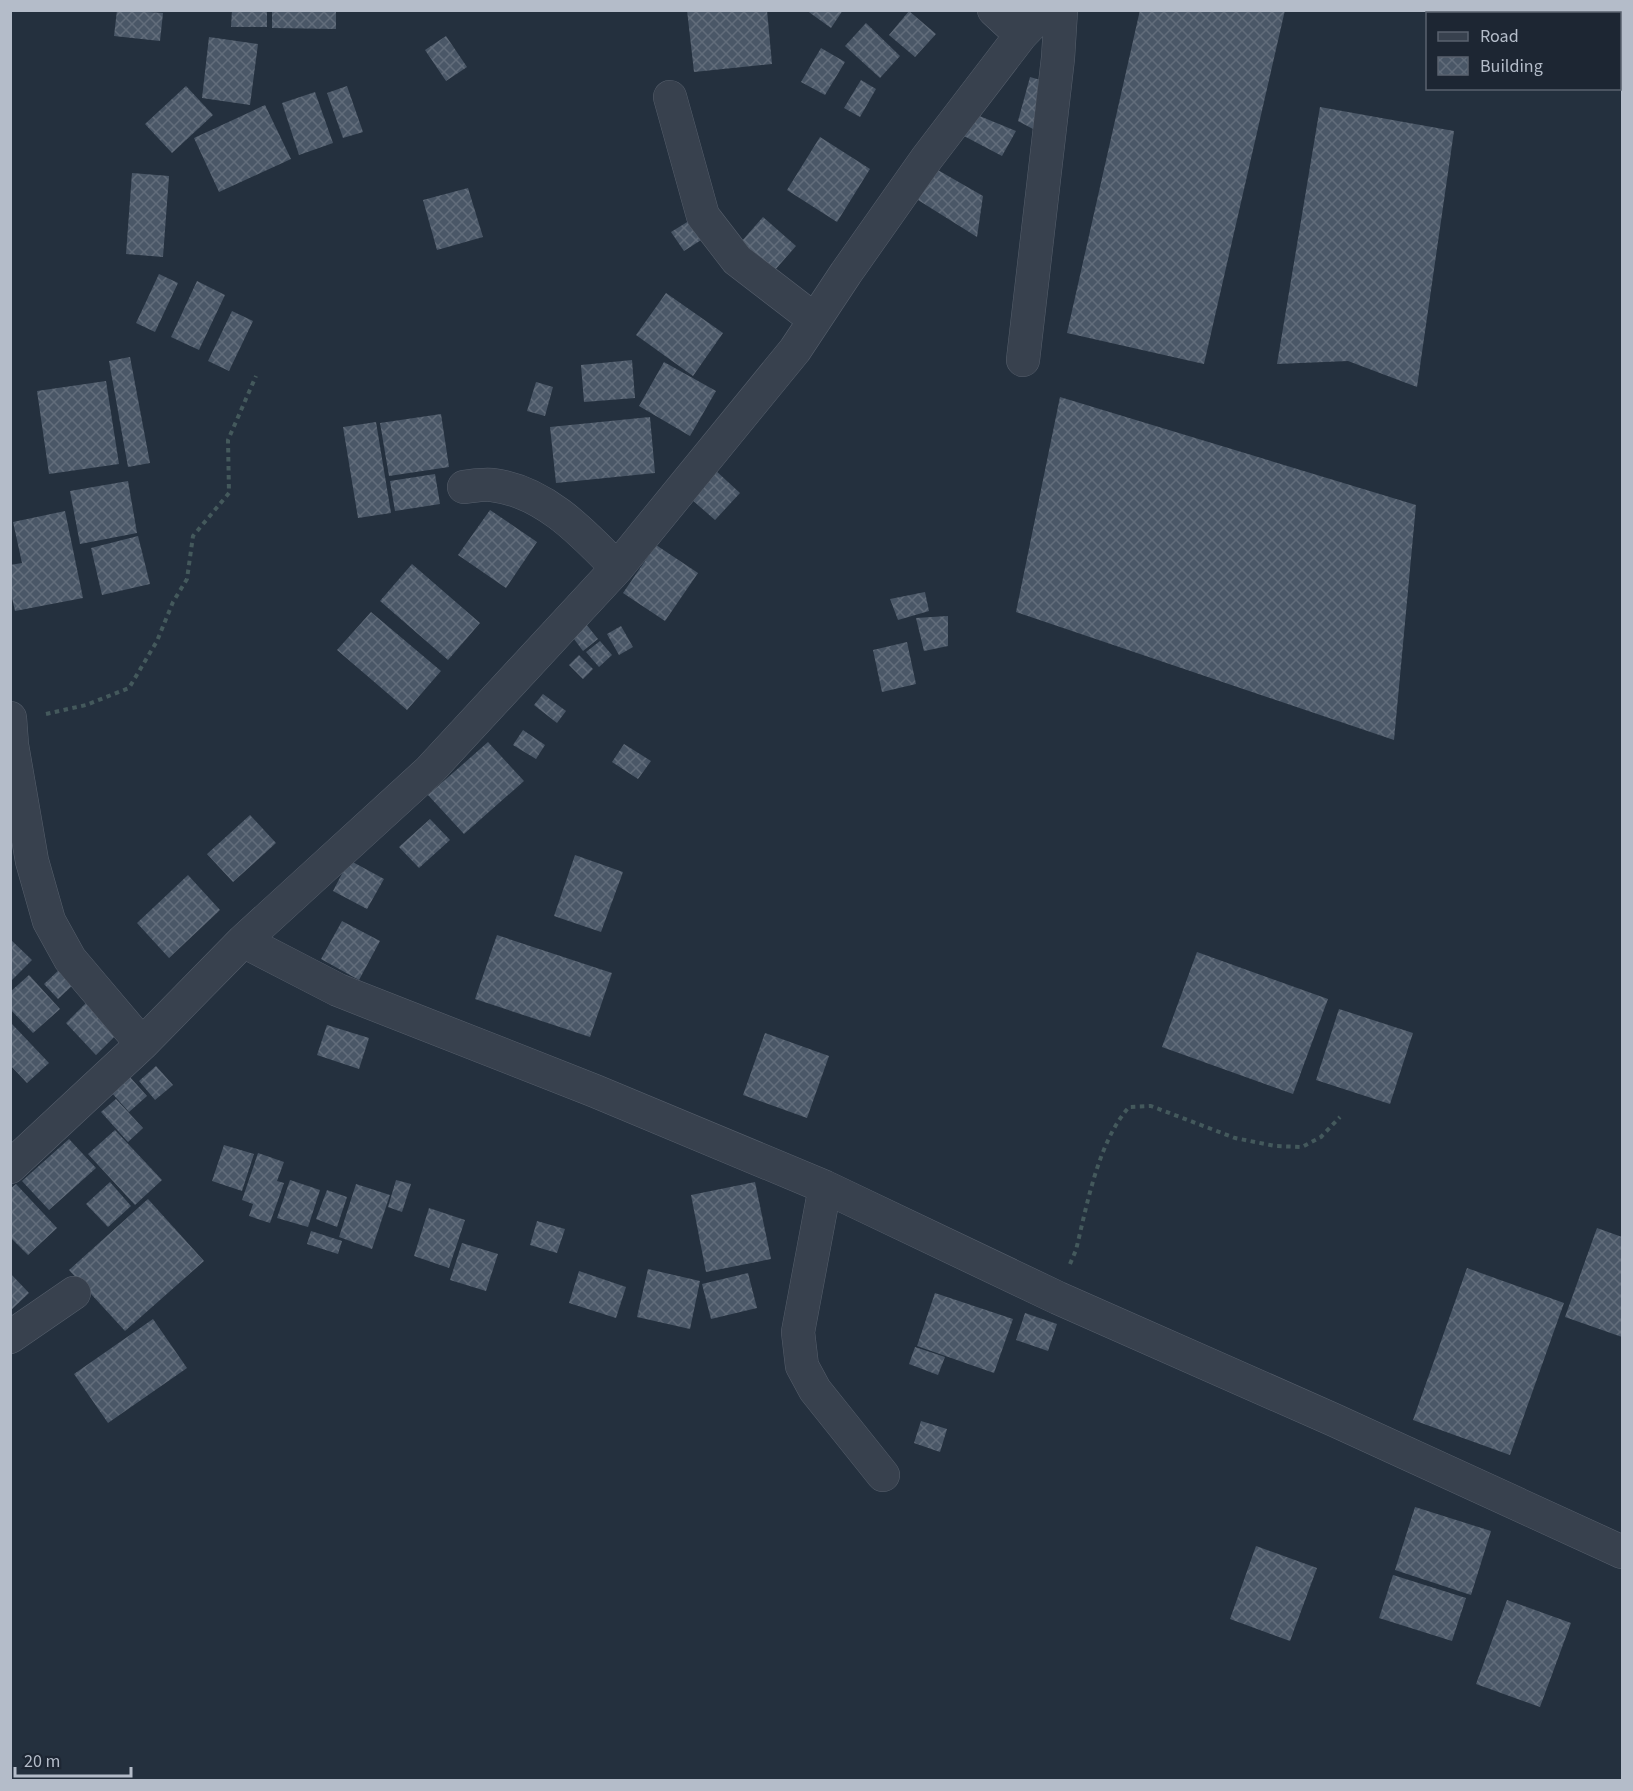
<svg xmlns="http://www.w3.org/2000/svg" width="1633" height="1791" font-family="'Source Sans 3',sans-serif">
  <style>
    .building { fill: url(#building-cross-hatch) }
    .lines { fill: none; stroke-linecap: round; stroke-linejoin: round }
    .minor-casing { stroke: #565f6c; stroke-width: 34 }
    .path { stroke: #44595c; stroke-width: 4; stroke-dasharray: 4.5 4.5; stroke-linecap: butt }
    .minor { stroke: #38414e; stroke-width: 33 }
  </style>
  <defs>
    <pattern id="building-cross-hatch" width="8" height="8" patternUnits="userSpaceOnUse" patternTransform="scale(1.5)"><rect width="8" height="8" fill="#4a5767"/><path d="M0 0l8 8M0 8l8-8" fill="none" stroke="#626d7b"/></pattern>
  </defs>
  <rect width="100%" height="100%" fill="#24303e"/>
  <!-- building -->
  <path class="building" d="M117 10 163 13 160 41 114 36Z
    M232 10H267V27H231Z
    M272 10H336V29L272 28Z
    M687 10H767L772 64 694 72Z
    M806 10H843L831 28Z
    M1140 10H1285L1204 364 1067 333Z
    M909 11 936 34 915 57 889 35Z
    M866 23 900 56 880 78 845 46Z
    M446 36 467 67 446 81 425 50Z
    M209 37 258 44 250 105 202 98Z
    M821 48 845 62 825 95 801 82Z
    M1030 77 1044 81 1033 129 1018 121Z
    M861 80 876 89 860 117 844 108Z
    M186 86 213 115 172 153 145 124Z
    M347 86 363 132 343 138 327 93Z
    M315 92 333 143 299 155 282 103Z
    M265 105 291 159 219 192 194 138Z
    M1320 107 1454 131 1417 387 1348 361 1277 364Z
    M977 115 1016 131 1002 156 964 136Z
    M820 137 870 169 837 222 787 190Z
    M936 169 983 196 977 237 918 200Z
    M132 173 169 176 163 257 126 254Z
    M468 188 483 237 437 250 423 200Z
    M697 216 709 235 684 251 671 232Z
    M763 217 796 246 767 279 734 250Z
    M159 274 178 283 155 332 136 323Z
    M197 281 225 295 199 350 171 337Z
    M666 293 723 333 693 376 636 335Z
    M232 311 253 321 229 371 208 361Z
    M130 357 150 463 128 467 109 361Z
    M632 360 635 398 584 402 581 365Z
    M664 362 716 391 690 436 639 406Z
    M106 381 119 464 49 474 37 391Z
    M536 382 553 387 545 416 527 411Z
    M1060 397 1416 505 1394 740 1016 612Z
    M441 414 449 467 389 476 380 423Z
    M650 417 655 473 556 483 550 427Z
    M376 422 391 513 358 518 343 427Z
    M715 470 740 493 715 520 690 498Z
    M435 474 440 504 395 511 390 481Z
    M128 481 137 533 80 544 70 491Z
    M490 510 537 542 506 588 458 555Z
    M65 511 83 598 15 611 10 589V565L22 563 13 522Z
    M138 536 150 584 102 595 91 548Z
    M656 545 698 573 665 621 623 593Z
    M412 564 480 623 448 660 380 601Z
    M925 592 929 611 898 620 890 599Z
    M371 612 441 671 407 710 337 650Z
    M948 616V646L924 651 916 618Z
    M586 624 598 639 583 651 571 635Z
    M621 626 633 647 619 655 607 634Z
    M600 641 612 655 599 667 586 652Z
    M907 642 916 684 882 692 873 650Z
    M579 655 593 669 583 679 569 665Z
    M543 694 566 711 557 723 534 705Z
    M523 730 545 745 536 759 513 745Z
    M488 742 524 781 464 834 428 795Z
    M624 744 651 761 638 779 612 762Z
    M250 815 276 843 233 882 207 854Z
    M430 819 450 840 419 868 399 847Z
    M575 855 623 872 601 932 554 916Z
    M349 860 384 879 367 909 333 891Z
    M188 875 220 910 169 958 137 923Z
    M342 921 380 941 359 980 321 959Z
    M497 935 612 973 590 1037 475 999Z
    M10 939 32 960 10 982Z
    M1197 952 1328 999 1293 1094 1162 1047Z
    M60 969 74 984 58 999 44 984Z
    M29 975 60 1009 33 1033 10 1009V992Z
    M87 1002 117 1034 96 1055 66 1023Z
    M1339 1009 1413 1033 1390 1104 1316 1080Z
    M12 1024 49 1063 27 1083 10 1065V1025Z
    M327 1025 369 1038 359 1069 317 1055Z
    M765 1033 829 1056 807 1118 743 1095Z
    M156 1066 173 1085 155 1100 139 1081Z
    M129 1076 147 1096 129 1112 111 1092Z
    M116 1099 143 1128 128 1142 101 1112Z
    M115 1130 162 1180 135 1205 88 1154Z
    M69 1139 96 1168 49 1210 22 1181Z
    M224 1145 254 1154 242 1191 212 1181Z
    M258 1153 284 1162 277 1181 284 1183 270 1223 249 1216 253 1204 242 1200Z
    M290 1180 320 1190 308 1227 277 1218Z
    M396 1180 411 1184 402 1212 388 1207Z
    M110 1182 131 1206 108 1227 86 1204Z
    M755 1182 771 1259 706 1272 691 1195Z
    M16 1184 57 1228 28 1255 10 1237V1189Z
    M356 1184 390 1195 372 1249 339 1237Z
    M327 1190 347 1197 337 1227 316 1219Z
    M148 1199 204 1261 125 1331 69 1270Z
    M429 1208 465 1220 449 1268 414 1256Z
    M537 1221 565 1229 557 1253 530 1245Z
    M1597 1228 1622 1237V1337L1565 1317Z
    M311 1231 342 1241 338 1254 307 1244Z
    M462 1243 498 1254 486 1291 450 1280Z
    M1467 1268 1564 1303 1510 1455 1413 1420Z
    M648 1269 700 1281 690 1329 637 1317Z
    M579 1271 626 1287 616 1318 569 1303Z
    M10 1273 29 1293 10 1311Z
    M748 1273 757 1308 711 1319 702 1284Z
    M935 1293 1013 1319 994 1373 917 1346Z
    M1025 1313 1057 1324 1048 1351 1016 1340Z
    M153 1319 187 1368 108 1423 74 1374Z
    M915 1347 945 1357 938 1375 909 1364Z
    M921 1421 947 1429 940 1452 914 1443Z
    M1415 1507 1491 1531 1471 1595 1395 1570Z
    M1256 1546 1317 1568 1290 1641 1230 1619Z
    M1393 1575 1466 1598 1452 1641 1379 1618Z
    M1507 1600 1571 1623 1540 1707 1476 1684Z"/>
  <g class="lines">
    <defs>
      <path id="minor" d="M994 10 1021 35
        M670 97 703 216 737 260 815 320
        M1023 360 1058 58 1061 10
        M464 487C473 486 483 484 492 485 544 491 583 533 617 568
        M10 718 12 745 32 861 49 921 70 959 142 1044
        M243 941 338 990 595 1091 825 1187 1058 1298 1334 1420 1622 1552
        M10 1167 142 1044 243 941 429 771 617 568 795 350 846 273 927 158 1021 35 1045 10
        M825 1187 798 1332 802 1366 815 1390 883 1475
        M10 1337 74 1293"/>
    </defs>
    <!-- minor casing -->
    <use href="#minor" class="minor-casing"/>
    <!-- path -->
    <path class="path" d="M46 714 86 705 129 688 157 641 173 602 187 579 193 536 229 493 228 440 256 376
      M1070 1264 1076 1250C1087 1205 1098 1142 1129 1107L1151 1106 1235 1138 1275 1146 1302 1147 1321 1137 1340 1117"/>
    <!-- minor -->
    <use href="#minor" class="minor"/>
  </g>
  <!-- border -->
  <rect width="1633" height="1791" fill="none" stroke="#b4bcc9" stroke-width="24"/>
  <!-- legend -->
  <rect x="1426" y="12" width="195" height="78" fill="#1d2633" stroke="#59626f" stroke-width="1.5"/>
  <rect x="1438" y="32" width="30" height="9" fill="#38414e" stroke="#59626f" stroke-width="1.5"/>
  <text x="1480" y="42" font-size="18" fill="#b4bcc9">Road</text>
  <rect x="1438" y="57" width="30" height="18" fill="url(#building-cross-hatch)" stroke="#59626f" stroke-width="1.5"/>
  <text x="1480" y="72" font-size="18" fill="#b4bcc9">Building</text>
  <!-- scale -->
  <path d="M15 1767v9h116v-9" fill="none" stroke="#b4bcc9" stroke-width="3"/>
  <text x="24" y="1767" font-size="18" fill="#b4bcc9" stroke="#1d2633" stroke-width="4.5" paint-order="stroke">20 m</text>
</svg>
